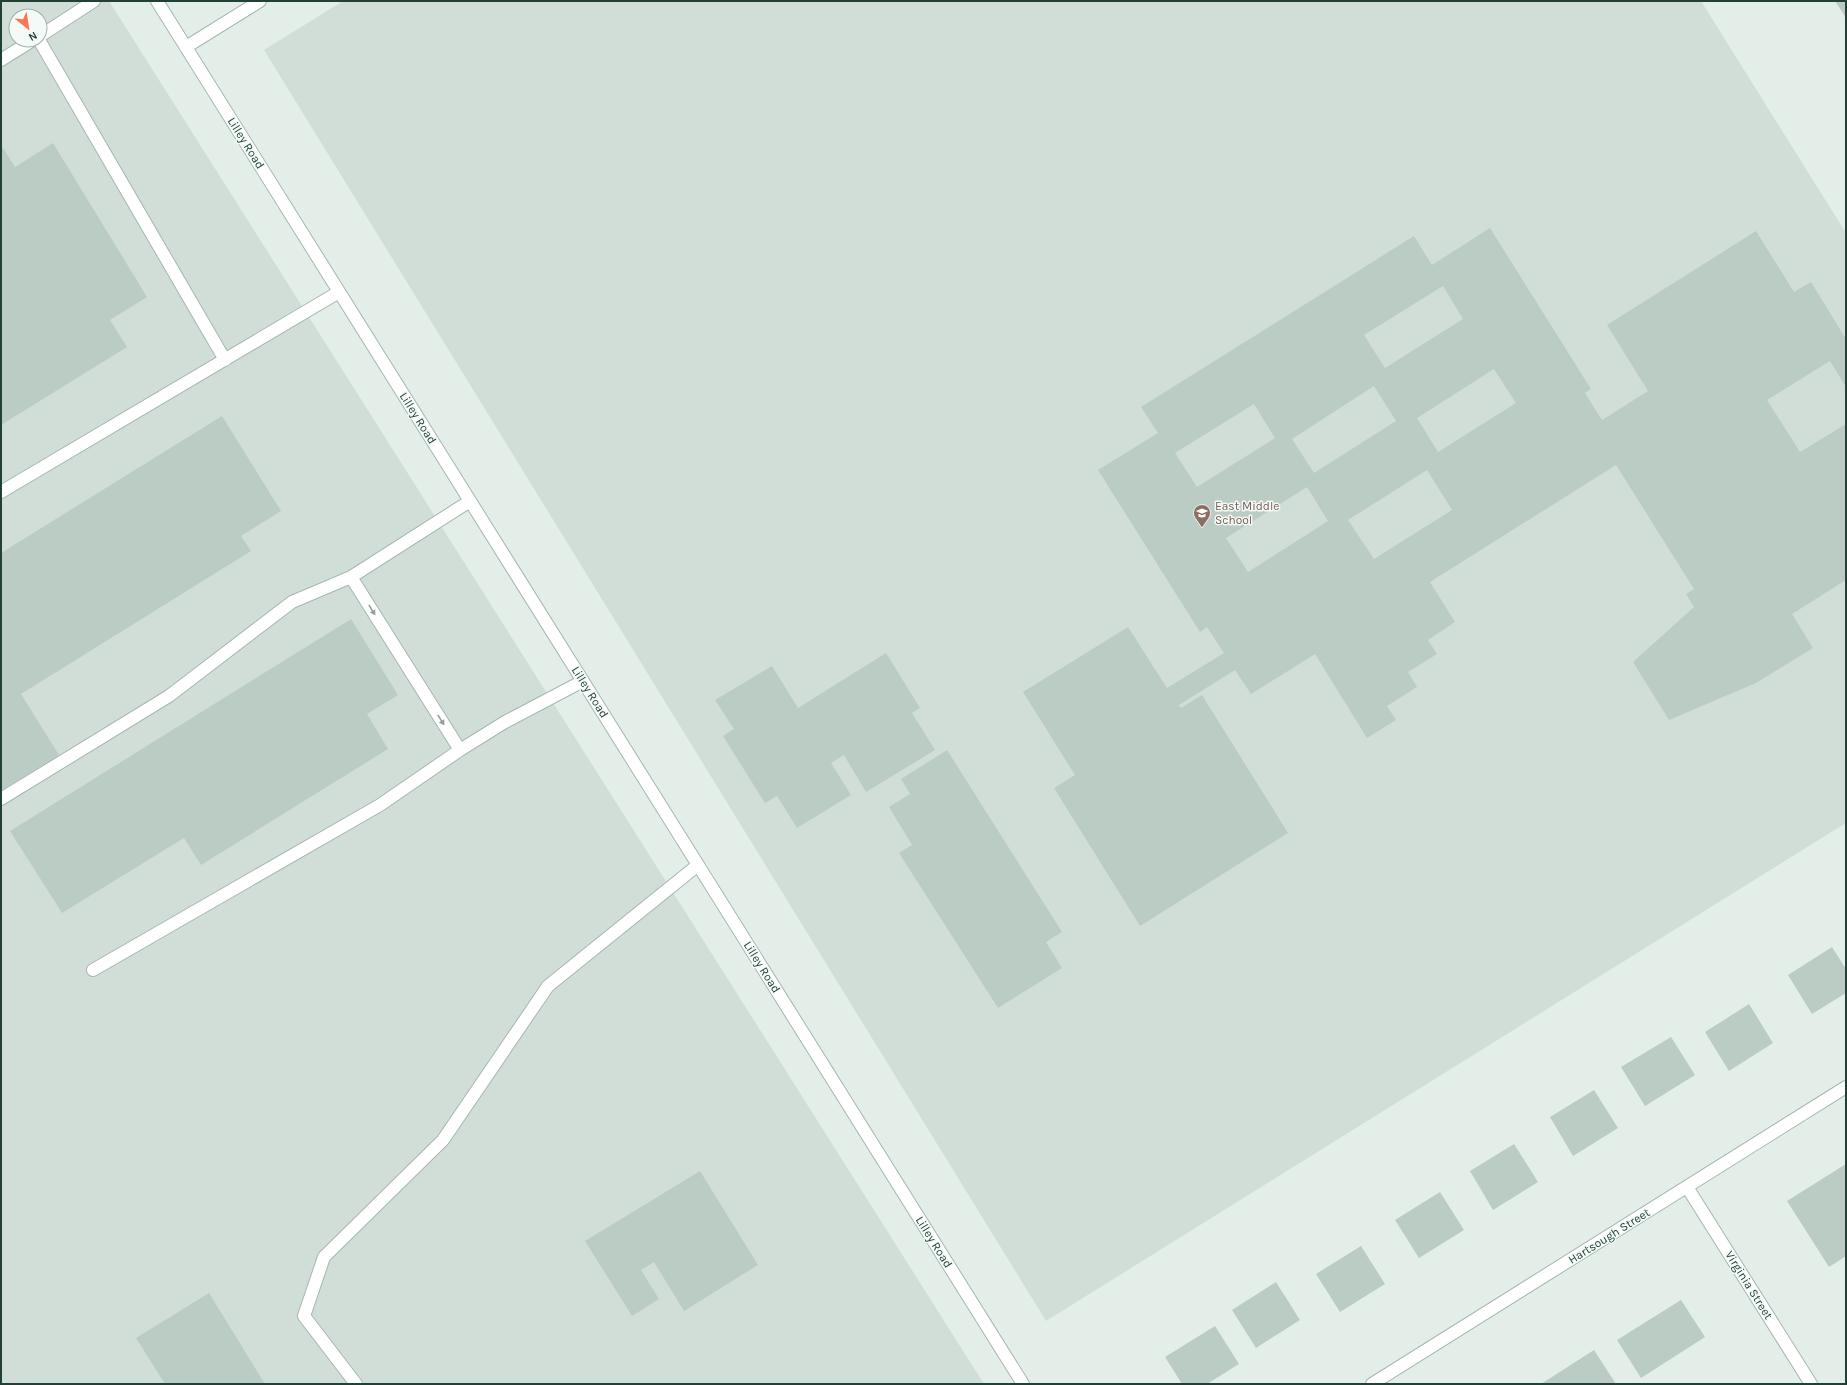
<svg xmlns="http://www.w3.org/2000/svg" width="1847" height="1385" font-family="Karla,sans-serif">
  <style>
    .built { fill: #d1ded8; fill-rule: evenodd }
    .building { fill: #bbccc4; fill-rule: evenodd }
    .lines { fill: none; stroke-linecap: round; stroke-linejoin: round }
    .minor-casing { stroke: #a5b7b0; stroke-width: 14 }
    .minor { stroke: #fff; stroke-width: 12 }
    .oneway { fill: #90a09b }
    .labels { text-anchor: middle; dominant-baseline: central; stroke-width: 3; stroke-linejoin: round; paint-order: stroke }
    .street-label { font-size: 12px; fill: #214137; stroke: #f4faf7 }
    .education-label { font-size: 12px; fill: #785e54; stroke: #f4faf7; text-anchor: start }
  </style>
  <rect width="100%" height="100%" fill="#e3eee9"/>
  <!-- built -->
  <path class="built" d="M1 1H109L984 1384H1ZM16 16H40V40H16Z
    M343 1H1701L1846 233V823L1046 1321 264 50Z"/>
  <!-- building -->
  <path class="building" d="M1835 1H1846V18Z
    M53 143 147 297 110 320 127 347 1 425V145L15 167Z
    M1490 228 1591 389 1585 393 1602 420 1648 391 1607 325 1756 231 1794 292 1811 282 1846 339V387L1830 361 1767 400 1800 452 1846 424V580L1792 614 1813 648 1756 683 1669 720 1633 662 1694 607 1686 594 1694 589 1616 465 1430 582 1455 622 1428 640 1437 654 1408 672 1417 687 1387 706 1396 720 1367 738 1315 654 1251 694 1235 670 1179 705 1181 708 1202 695 1288 833 1140 926 1054 788 1075 775 1023 692 1128 627 1167 688 1224 653 1207 627 1200 632 1098 470 1158 433 1141 407 1414 236 1432 265ZM1443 286 1463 319 1385 368 1364 335ZM1494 369 1516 403 1438 452 1417 418ZM1374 386 1396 421 1314 473 1292 439ZM1254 404 1275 438 1197 487 1175 453ZM1427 470 1452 510 1374 559 1348 520ZM1307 487 1328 521 1248 572 1226 538Z
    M222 416 281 511 241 536 251 551 21 694 59 755 1 791V553Z
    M351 619 398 695 367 714 388 749 201 865 184 838 62 913 10 831Z
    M886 653 920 708 912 713 935 750 866 792 844 755 831 763 851 795 797 828 777 796 765 803 723 736 734 729 715 700 772 666 798 708Z
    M947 750 1062 932 1046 942 1062 968 998 1008 899 853 912 845 889 807 910 794 901 779Z
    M1832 947 1846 969V993L1812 1014 1788 975Z
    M1749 1004 1773 1043 1729 1071 1705 1032Z
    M1671 1037 1695 1075 1645 1106 1621 1067Z
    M1594 1090 1618 1128 1573 1156 1550 1117Z
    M1514 1144 1538 1182 1493 1210 1470 1171Z
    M1846 1164V1256L1829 1267 1787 1201Z
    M700 1171 758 1265 684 1311 654 1262 641 1270 659 1299 632 1316 585 1241Z
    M1440 1192 1464 1230 1419 1258 1395 1220Z
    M1361 1246 1385 1284 1340 1312 1316 1274Z
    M1276 1282 1300 1320 1256 1348 1232 1310Z
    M209 1293 265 1384H165L136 1338Z
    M1681 1300 1705 1337 1641 1378 1617 1340Z
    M1215 1326 1239 1364 1207 1384H1182L1165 1357Z
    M1594 1350 1616 1384H1541Z"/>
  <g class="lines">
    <defs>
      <path id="minor" d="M157 1 1023 1384
        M40 36 94 1
        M39 40 225 360
        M186 47 260 1
        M1 60 33 40
        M1 492 339 292
        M351 577 460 750
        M1 799 169 696 292 602 351 577 470 501
        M93 970 380 805 460 750 505 722 583 681
        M1687 1187 1811 1384
        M356 1384 304 1316 324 1257 443 1140 548 986 698 865
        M1372 1384 1846 1087"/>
    </defs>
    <!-- minor casing -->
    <use href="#minor" class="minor-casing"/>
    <!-- minor -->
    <use href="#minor" class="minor"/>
  </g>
  <!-- one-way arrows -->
  <defs><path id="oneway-solid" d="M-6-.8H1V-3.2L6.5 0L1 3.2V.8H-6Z"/></defs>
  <g class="oneway">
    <use href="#oneway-solid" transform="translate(372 610) rotate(58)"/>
    <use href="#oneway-solid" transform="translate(441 720) rotate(58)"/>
  </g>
  <!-- icons -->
  <defs>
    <symbol id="school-pin" viewBox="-11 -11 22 30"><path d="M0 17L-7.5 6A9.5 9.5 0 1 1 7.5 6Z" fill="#8d6e63" stroke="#f4faf7"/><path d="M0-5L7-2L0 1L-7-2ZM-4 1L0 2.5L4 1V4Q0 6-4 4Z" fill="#fff"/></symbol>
  </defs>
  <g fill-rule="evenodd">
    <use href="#school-pin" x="1192" y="503" width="20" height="27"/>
  </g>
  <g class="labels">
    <!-- street labels -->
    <g class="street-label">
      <text transform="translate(246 143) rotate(58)">Lilley Road</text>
      <text transform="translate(418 418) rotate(58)">Lilley Road</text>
      <text transform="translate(590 692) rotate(58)">Lilley Road</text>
      <text transform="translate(762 967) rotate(58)">Lilley Road</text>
      <text transform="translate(1609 1236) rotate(-32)">Hartsough Street</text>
      <text transform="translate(934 1242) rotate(58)">Lilley Road</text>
      <text transform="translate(1749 1285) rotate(58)">Virginia Street</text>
    </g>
    <!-- education labels -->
    <g class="education-label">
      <text x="1215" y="506">East Middle<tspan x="1215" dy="14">School</tspan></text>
    </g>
  </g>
  <!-- border -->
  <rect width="1847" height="1385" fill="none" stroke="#214137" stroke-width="4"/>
  <!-- north arrow -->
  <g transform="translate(28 28) rotate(150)"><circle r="19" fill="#f4faf7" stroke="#a0b0aa"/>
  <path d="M0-3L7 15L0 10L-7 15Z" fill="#fd7452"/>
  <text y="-6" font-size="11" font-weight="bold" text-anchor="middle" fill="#214137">N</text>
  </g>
</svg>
